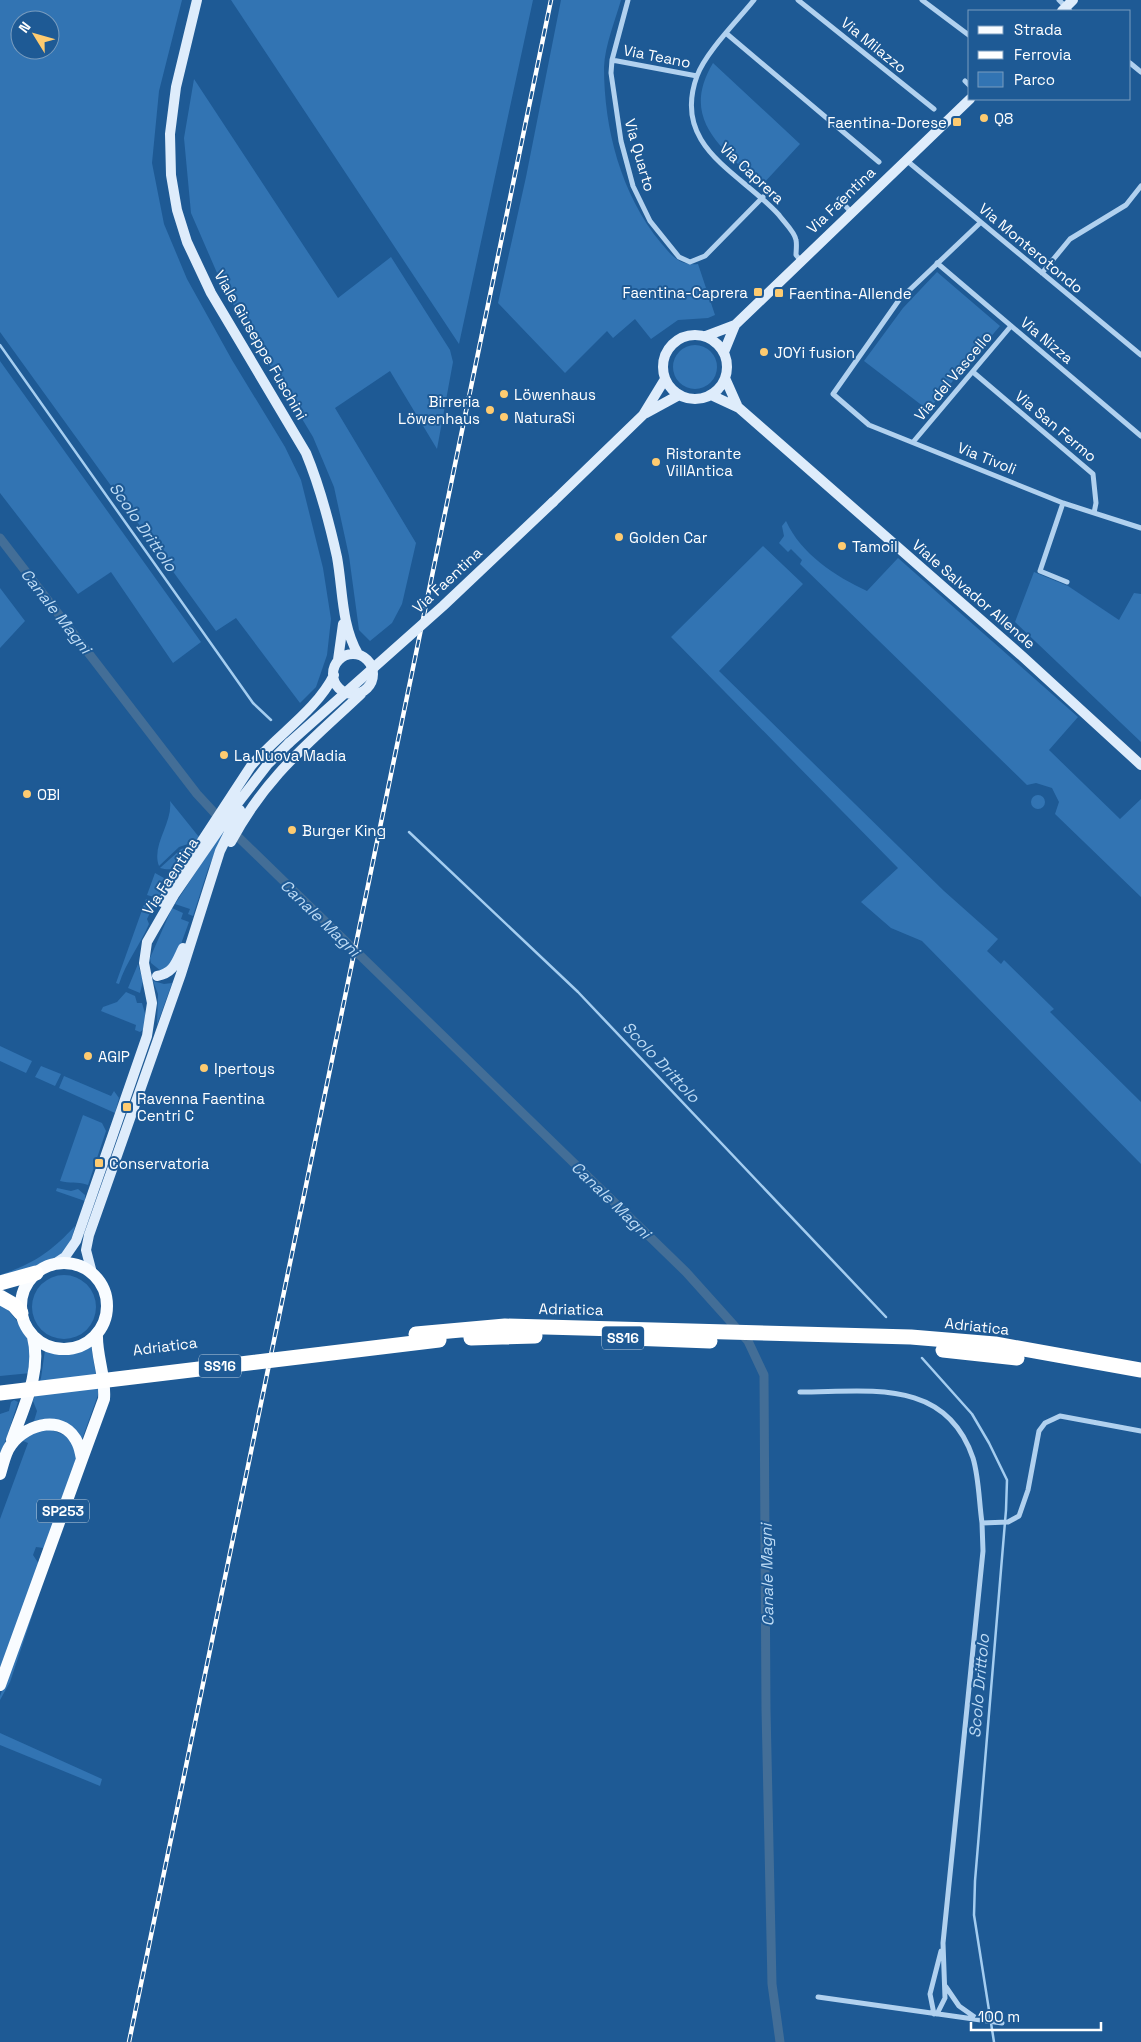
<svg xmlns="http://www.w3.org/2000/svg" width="1141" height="2042" font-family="'Space Grotesk',sans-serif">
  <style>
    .green { fill: #3274b3; fill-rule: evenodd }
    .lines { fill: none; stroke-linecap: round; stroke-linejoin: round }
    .stream { stroke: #a4cdf0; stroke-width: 2.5 }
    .canal { stroke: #436e97; stroke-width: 9 }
    .street { stroke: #b1d1ef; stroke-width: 5 }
    .secondary { stroke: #deecfb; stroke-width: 10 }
    .primary { stroke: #f9fcff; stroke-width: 12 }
    .highway { stroke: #fff; stroke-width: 15 }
    .rail-casing { stroke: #fff; stroke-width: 4.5 }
    .rail { stroke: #1e5a95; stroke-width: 2.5; stroke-dasharray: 8; stroke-linecap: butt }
    .secondary-bridge { stroke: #deecfb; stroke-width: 10 }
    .highway-bridge { stroke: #fff; stroke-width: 15 }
    .poi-dot { fill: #fecb70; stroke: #1e5a95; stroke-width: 2 }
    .labels { text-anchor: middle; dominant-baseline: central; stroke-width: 4; stroke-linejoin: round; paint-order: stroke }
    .shield { fill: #1e5a95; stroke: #bccedf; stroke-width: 1 }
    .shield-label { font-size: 14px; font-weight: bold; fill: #fff }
    .street-label { font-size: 15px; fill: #fff; stroke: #1e5a95 }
    .poi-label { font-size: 15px; fill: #fff; stroke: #1e5a95; text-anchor: start }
    .water-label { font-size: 16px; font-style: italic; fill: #bddbf5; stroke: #1e5a95 }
  </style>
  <rect width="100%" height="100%" fill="#1e5a95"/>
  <!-- green -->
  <path class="green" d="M0 0H182L159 91 152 163 164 224 187 279 232 360 285 447 301 480 323 568 331 619 327 655 316 687 300 703 236 618 216 631 0 332ZM20 20H50V50H20Z
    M231 0H533L459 344Z
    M561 0H621C615 21 605 45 604 67 604 129 621 194 661 243 672 256 680 266 698 264L715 315 708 318 678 320 651 339 635 319 613 338 607 331 565 373 498 303 526 177Z
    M713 63 800 144 761 186C723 148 679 120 713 63Z
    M194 79 338 298 391 257 450 350 453 362 437 449 390 371 335 408 416 543 402 604 392 623 370 641 359 630 349 556 334 487 313 437 224 289 191 213 184 138Z
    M937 272 1000 326 928 410 864 361 903 308Z
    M673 367a22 22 0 1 1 44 0a22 22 0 1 1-44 0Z
    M0 361 201 642 173 663 111 572 78 594 0 493Z
    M786 521C801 554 835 576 867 591L898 558 1078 717 1049 750 1120 819 1141 799V897L1055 814 1059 802 1052 788 1036 783 1027 785 800 564 802 560 791 549 788 552 779 543 784 536 782 526Z
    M763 546 803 584 719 671 944 891 998 939 987 951 1001 964 1004 960 1054 1009 1050 1012 1141 1102V1164L922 941 891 928 861 902 898 868 671 637Z
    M1034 572 1068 586 1119 620 1134 593 1141 594V742L1015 622Z
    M0 588 25 621 0 648Z
    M1031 802a7 7 0 1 1 14 0a7 7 0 1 1-14 0Z
    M170 801 199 837 194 842 179 847 159 866C151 845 173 823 170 801Z
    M222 832H224L208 869 193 916 188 914 190 909 175 904Z
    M196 845C186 859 180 874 160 868L181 849Z
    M155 873 164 878 172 879 157 898 147 895Z
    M146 899 155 903 147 919 149 924C140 945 126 962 119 984L116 983Z
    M172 908 183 913 181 919 189 922 173 966 161 971 151 963 150 958Z
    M138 964 143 981 140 993 128 988Z
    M153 981 164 984 172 983 157 1025 158 994Z
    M126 992 135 996 137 1003H142L146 1017 144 1029 140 1032 135 1030 136 1025 101 1011 103 1007 117 1002Z
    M0 1046 32 1061 26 1073 0 1061Z
    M41 1066 61 1074 55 1086 35 1077Z
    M64 1076 111 1096 114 1091 119 1098 115 1113 59 1088Z
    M83 1115 102 1123 106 1131 88 1185C76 1181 70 1184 60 1181Z
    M57 1188 71 1191 78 1189 85 1195V1201L56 1191Z
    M75 1226C73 1234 71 1242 66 1249 53 1265 20 1272 0 1275 33 1264 51 1252 75 1226Z
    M32 1307a32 32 0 1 1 64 0a32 32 0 1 1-64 0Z
    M0 1302C9 1310 28 1333 30 1344 32 1353 31 1363 31 1373L0 1376Z
    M91 1346 99 1392 81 1442 45 1419 34 1421 37 1411 33 1401 41 1378 45 1350C62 1356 75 1355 91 1346Z
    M14 1400 18 1402 0 1458V1414L9 1411 11 1402Z
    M47 1428 69 1437 76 1453V1460L44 1548 36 1547 33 1555 39 1564 0 1672V1519L28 1443 23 1441 29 1434Z
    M37 1601 10 1682 0 1700V1696Z
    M0 1733 102 1779 100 1786 0 1745Z"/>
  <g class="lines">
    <!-- stream -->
    <path class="stream" d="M0 345 253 703 271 720
      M409 832 578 992 886 1317
      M922 1358 972 1414 989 1443 1007 1480 1006 1510 975 1881 974 1915 994 2042"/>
    <!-- canal -->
    <path class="canal" d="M0 538 197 794 222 821
      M231 830 686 1272 748 1341 764 1375 766 1709 772 1984 780 2042"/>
    <!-- street -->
    <path class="street" d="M628 0 612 60 611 73 621 141 633 186 650 221 679 257 690 262 705 256 763 197
      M754 0C738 20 705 53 697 76 671 147 740 172 779 215 784 222 795 232 796 240 797 245 796 251 796 255L801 261
      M798 0 934 109
      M922 0 970 36
      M1059 0 1070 11
      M727 34 879 162
      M612 60 697 76
      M1130 63 1141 72
      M965 81 970 86
      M906 160 1141 355
      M839 199 851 212
      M980 223 899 300 833 394 869 425 1063 503 1141 528
      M937 263 1141 436
      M1042 273 1070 239 1126 205 1141 186
      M973 372 1093 474 1096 503 1094 513
      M914 441 1011 326
      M1063 503 1040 571 1067 582
      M800 1392C868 1392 946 1377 973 1458 979 1478 979 1502 982 1523
      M946 1987 959 2006 976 2018
      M818 1997 1002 2023
      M934 2014 930 1994 941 1951
      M937 2014 945 1998 943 1943 983 1551 982 1523 1008 1522 1019 1516 1028 1490 1039 1431 1045 1423 1060 1416 1141 1431"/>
    <!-- secondary -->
    <path class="secondary" d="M197 0 176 87 170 134 171 175 177 210 187 242 211 293 306 453C320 487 329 521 337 557 343 590 341 624 358 654
      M1062 11 1073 0
      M663 367a32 32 0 1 1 64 0a32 32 0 1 1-64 0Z
      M706 336 735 325
      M724 352 735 325 970 99
      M725 378 737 405
      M711 395 739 408 1022 656 1141 765
      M646 413 679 395
      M553 502 643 415 665 379
      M333 674a20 20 0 1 1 40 0a20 20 0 1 1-40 0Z
      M338 660 343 624
      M231 842C266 776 308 744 361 694
      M162 902 251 766C277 735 316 711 334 675
      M157 976C174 973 176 962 183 948
      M56 1263 65 1257 76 1241 147 1036 152 1003 144 963 147 942 174 895 234 808 268 764 289 743
      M92 1273 86 1250 89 1235 181 974 220 851 240 810"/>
    <!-- primary -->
    <path class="primary" d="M21 1306a43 43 0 1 1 86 0a43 43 0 1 1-86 0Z
      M12 1440C23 1408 42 1372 33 1337
      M82 1459 104 1399C106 1377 96 1356 97 1334
      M0 1474C3 1465 5 1452 11 1445 27 1423 65 1413 78 1444 80 1448 81 1454 82 1459L0 1685"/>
    <!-- highway -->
    <path class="highway" d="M0 1283 36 1273
      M0 1297 14 1305 21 1313
      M416 1334 505 1326 911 1337 995 1344 1141 1370
      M471 1338 535 1336
      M630 1338 710 1341
      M943 1350 1017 1358"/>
    <defs>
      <path id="rail" d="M129 2042 551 0"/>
    </defs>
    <!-- rail casing -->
    <use href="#rail" class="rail-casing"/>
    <!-- rail -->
    <use href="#rail" class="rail"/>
    <!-- secondary-bridge -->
    <path class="secondary-bridge" d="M289 743 443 606 553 502"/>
    <!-- highway-bridge -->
    <path class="highway-bridge" d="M0 1393 439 1340"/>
  </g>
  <!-- markers -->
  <g class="poi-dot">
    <circle cx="984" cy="118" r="5"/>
    <rect x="952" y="117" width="10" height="10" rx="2.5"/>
    <rect x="753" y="287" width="10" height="10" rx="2.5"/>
    <rect x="774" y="288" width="10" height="10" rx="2.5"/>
    <circle cx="764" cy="352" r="5"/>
    <circle cx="504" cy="394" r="5"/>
    <circle cx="490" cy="410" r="5"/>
    <circle cx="504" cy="417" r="5"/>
    <circle cx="656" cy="462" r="5"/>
    <circle cx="619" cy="537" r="5"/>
    <circle cx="842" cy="546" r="5"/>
    <circle cx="224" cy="755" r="5"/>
    <circle cx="27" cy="794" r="5"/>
    <circle cx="292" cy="830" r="5"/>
    <circle cx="88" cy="1056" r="5"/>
    <circle cx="204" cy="1068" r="5"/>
    <rect x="122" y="1102" width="10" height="10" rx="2.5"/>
    <rect x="94" y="1158" width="10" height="10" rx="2.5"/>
  </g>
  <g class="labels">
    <!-- shield labels -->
    <g class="shield">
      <rect x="602" y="1326.5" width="42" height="23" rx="4"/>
      <rect x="199" y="1354.5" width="42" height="23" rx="4"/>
      <rect x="37" y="1499.5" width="52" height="23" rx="4"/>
    </g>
    <g class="shield-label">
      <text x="623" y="1338">SS16</text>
      <text x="220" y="1366">SS16</text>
      <text x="63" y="1511">SP253</text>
    </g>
    <!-- street labels -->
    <g class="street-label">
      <text transform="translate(874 45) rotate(39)">Via Milazzo</text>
      <text transform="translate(657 56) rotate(11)">Via Teano</text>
      <text transform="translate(640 155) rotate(74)">Via Quarto</text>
      <text transform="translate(752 173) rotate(43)">Via Caprera</text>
      <text transform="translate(841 200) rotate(-44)">Via Faentina</text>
      <text transform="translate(1031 248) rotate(40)">Via Monterotondo</text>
      <text transform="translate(1047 340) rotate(40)">Via Nizza</text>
      <text transform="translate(261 345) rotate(60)">Viale Giuseppe Fuschini</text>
      <text transform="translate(953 376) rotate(-50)">Via del Vascello</text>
      <text transform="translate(1056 426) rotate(40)">Via San Fermo</text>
      <text transform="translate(987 458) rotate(22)">Via Tivoli</text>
      <text transform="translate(447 580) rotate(-43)">Via Faentina</text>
      <text transform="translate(974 594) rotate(41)">Viale Salvador Allende</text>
      <text transform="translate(170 876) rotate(-57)">Via Faentina</text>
      <text transform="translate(571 1309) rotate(1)">Adriatica</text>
      <text transform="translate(977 1326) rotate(6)">Adriatica</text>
      <text transform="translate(165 1346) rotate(-7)">Adriatica</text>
    </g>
    <!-- poi labels -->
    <g class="poi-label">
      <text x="994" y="118">Q8</text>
      <text x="947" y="122" text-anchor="end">Faentina-Dorese</text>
      <text x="748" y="292" text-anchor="end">Faentina-Caprera</text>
      <text x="789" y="293">Faentina-Allende</text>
      <text x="774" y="352">JOYi fusion</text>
      <text x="514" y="394">Löwenhaus</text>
      <text x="480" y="401" text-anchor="end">Birreria<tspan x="480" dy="17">Löwenhaus</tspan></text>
      <text x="514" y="417">NaturaSì</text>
      <text x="666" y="453">Ristorante<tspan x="666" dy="17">VillAntica</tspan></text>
      <text x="629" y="537">Golden Car</text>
      <text x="852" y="546">Tamoil</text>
      <text x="234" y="755">La Nuova Madia</text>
      <text x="37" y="794">OBI</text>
      <text x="302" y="830">Burger King</text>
      <text x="98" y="1056">AGIP</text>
      <text x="214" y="1068">Ipertoys</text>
      <text x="137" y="1098">Ravenna Faentina<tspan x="137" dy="17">Centri C</tspan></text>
      <text x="109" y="1163">Conservatoria</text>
    </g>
    <!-- water labels -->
    <g class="water-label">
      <text transform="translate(143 527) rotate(55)">Scolo Drittolo</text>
      <text transform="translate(56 611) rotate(52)">Canale Magni</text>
      <text transform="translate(320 918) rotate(44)">Canale Magni</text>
      <text transform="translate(661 1062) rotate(47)">Scolo Drittolo</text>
      <text transform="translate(611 1200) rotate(44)">Canale Magni</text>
      <text transform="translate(767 1575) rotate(-91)">Canale Magni</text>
      <text transform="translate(979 1686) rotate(-85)">Scolo Drittolo</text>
    </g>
  </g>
  <!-- legend -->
  <rect x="968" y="10" width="162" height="90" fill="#1e5a95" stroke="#789cbf"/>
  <rect x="978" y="26" width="25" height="8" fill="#f9fcff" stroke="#789cbf"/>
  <text x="1014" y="35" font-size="15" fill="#ffffff">Strada</text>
  <rect x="978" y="51" width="25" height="8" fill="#ffffff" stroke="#789cbf"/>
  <text x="1014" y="60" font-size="15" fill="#ffffff">Ferrovia</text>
  <rect x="978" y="72" width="25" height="15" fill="#3274b3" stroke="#789cbf"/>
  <text x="1014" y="85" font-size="15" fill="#ffffff">Parco</text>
  <!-- north arrow -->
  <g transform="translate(35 35) rotate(307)"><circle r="24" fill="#1e5a95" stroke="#789cbf"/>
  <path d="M0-4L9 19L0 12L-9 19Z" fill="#fecb70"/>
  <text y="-8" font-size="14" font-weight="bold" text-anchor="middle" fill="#ffffff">N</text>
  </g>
  <!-- scale -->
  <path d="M971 2022v8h130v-8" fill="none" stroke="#ffffff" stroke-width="2.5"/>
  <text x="978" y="2022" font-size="15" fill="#ffffff" stroke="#1e5a95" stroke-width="4" paint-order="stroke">100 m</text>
</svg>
